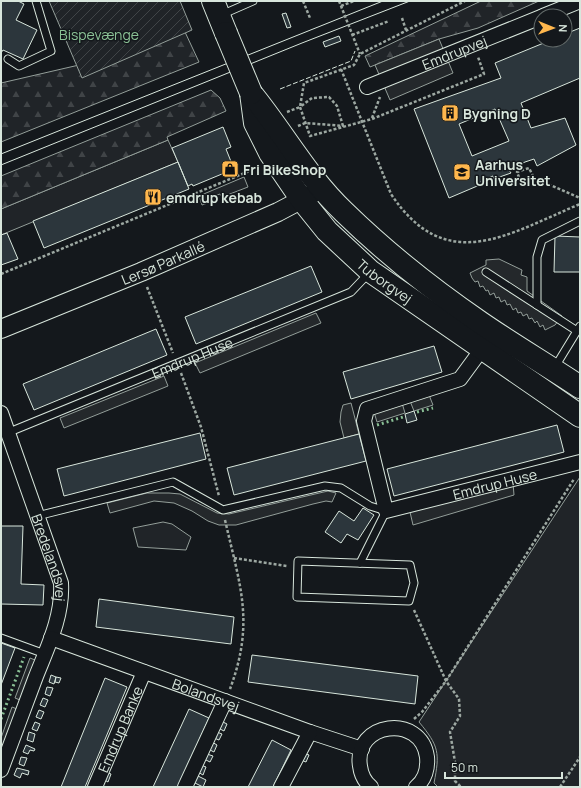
<svg xmlns="http://www.w3.org/2000/svg" width="581" height="788" font-family="Manrope,sans-serif">
  <style>
    .green { fill: #202428; stroke: #939e99 }
    .forest { fill: url(#forest-firs); stroke: #939e99 }
    .garden { fill: url(#garden-furrows); stroke: #939e99 }
    .parking { fill: #24282b; stroke: #939e99 }
    .building { fill: #2c363c; stroke: #d8e6dc; fill-rule: evenodd }
    .lines { fill: none; stroke-linecap: round; stroke-linejoin: round }
    .service-casing { stroke: #d8e6dc; stroke-width: 9 }
    .minor-casing { stroke: #d8e6dc; stroke-width: 16 }
    .tertiary-casing { stroke: #d8e6dc; stroke-width: 20 }
    .primary-casing { stroke: #d8e6dc; stroke-width: 24 }
    .path { stroke: #9da8a2; stroke-width: 2.5; stroke-dasharray: 3 2; stroke-linecap: butt }
    .service { stroke: #14181c; stroke-width: 7 }
    .minor { stroke: #14181c; stroke-width: 14 }
    .tertiary { stroke: #14181c; stroke-width: 18 }
    .primary { stroke: #14181c; stroke-width: 22 }
    .tram { stroke: #d8e6dc; stroke-width: 1 }
    .primary-bridge-casing { stroke: #d8e6dc; stroke-width: 24; stroke-linecap: butt }
    .path-bridge { stroke: #9da8a2; stroke-width: 2.5; stroke-dasharray: 3 2; stroke-linecap: butt }
    .primary-bridge { stroke: #14181c; stroke-width: 22 }
    .hedge { stroke: #8ac095; stroke-width: 3; stroke-dasharray: 2 3; stroke-linecap: butt }
    .fence { stroke: #d8e6dc; stroke-width: 1; stroke-dasharray: 5 2; stroke-linecap: butt }
    .labels { text-anchor: middle; dominant-baseline: central; stroke-width: 3; stroke-linejoin: round; paint-order: stroke }
    .park-label { font-size: 14px; fill: #8ac095; stroke: #14181c }
    .street-label { font-size: 14px; fill: #d8e6dc; stroke: #14181c }
    .poi-label { font-size: 14px; font-weight: bold; fill: #d8e6dc; stroke: #14181c; text-anchor: start }
  </style>
  <defs>
    <pattern id="forest-firs" width="22" height="20" patternUnits="userSpaceOnUse"><rect width="22" height="20" fill="#202428"/><path d="M5 1l3.5 6h-7zM16 11l3.5 6h-7z" fill="#404447"/></pattern>
    <pattern id="garden-furrows" width="10" height="10" patternUnits="userSpaceOnUse"><rect width="10" height="10" fill="#202428"/><path d="M-1 1l2-2M0 10L10 0M9 11l2-2" fill="none" stroke="#404447"/></pattern>
  </defs>
  <rect width="100%" height="100%" fill="#14181c"/>
  <!-- green -->
  <path class="green" d="M168 140 178 162 1 235V209Z
    M244 177 248 187 222 197 220 194 209 198 211 202 202 205 199 196Z
    M580 477V787H438L434 783C440 753 439 746 419 722Z
    M163 522 172 524 191 537 186 550 138 547 133 528Z"/>
  <!-- forest -->
  <path class="forest" d="M481 1H539L478 28 439 39 370 67 365 56Z
    M171 2 199 62 1 142V83L92 62Z
    M211 90 220 98 226 111 167 137 168 140 1 209V176Z"/>
  <!-- garden -->
  <path class="garden" d="M49 1H180L192 30 82 78Z"/>
  <!-- parking -->
  <path class="parking" d="M439 39 453 73 390 100 375 65Z
    M499 259 522 270 521 275 527 277V291L562 316 555 325 545 330 543 325 540 327 537 321 535 323 532 318 529 319 527 314 523 316 521 312 518 313 516 308 513 310 510 304 507 305 505 300 501 302 499 297 496 298 494 293 490 295 488 290 486 291 483 286 480 287 478 281 475 282 472 278 470 273 486 265V260Z
    M316 313 321 323 200 373 195 363Z
    M164 376 168 386 64 428 60 418Z
    M429 395 433 405 414 411 410 401Z
    M351 403 359 434 344 438 340 422 341 412 343 405Z
    M402 403 405 413 377 422 374 412Z
    M513 483 514 495 413 525 410 512Z
    M328 491 336 493 332 502 326 501 313 504 236 525H219L208 521 192 511 174 503 154 501 110 513 107 503 147 493H169L180 494 217 513 229 514Z
    M30 658 35 660 20 700 15 698Z
    M12 707 17 709 1 753V738Z"/>
  <!-- building -->
  <path class="building" d="M1 1H18L24 4 16 20 37 30 23 59 3 50 1 53Z
    M286 13 291 27 287 28 282 14Z
    M580 28V78L521 103 531 128 565 118 576 145 537 166 534 159 525 162 509 170 511 173 494 179 493 176 481 181 482 184 449 198 414 109 501 78 495 63 551 40H565V34ZM495 109 509 141 472 156 459 124Z
    M339 36 341 41 325 47 323 42Z
    M223 127 231 147 226 149 234 169 193 186 192 184 188 186 172 148Z
    M178 162 189 189 44 248 33 221Z
    M7 233 18 259 1 265V235Z
    M555 236 580 237V272H554Z
    M311 266 322 292 196 344 185 317Z
    M156 329 167 355 34 410 23 384Z
    M434 346 442 372 351 399 343 372Z
    M414 411 417 420 407 423 405 414Z
    M557 425 564 452 394 496 387 469Z
    M200 433 206 459 64 496 57 469Z
    M359 434 366 461 234 495 227 468Z
    M363 508 374 515 358 540 347 534 341 543 325 532 339 511 354 521Z
    M1 526H23L21 584 44 585 43 605 1 604Z
    M99 599 234 617 231 644 96 627Z
    M1 643 15 648 1 685Z
    M252 655 418 676 415 704 248 682Z
    M51 675 56 677 54 684 49 682Z
    M56 677 61 678 59 683 55 682Z
    M105 678 127 687 85 787H61Z
    M47 687 53 688 50 696 45 694Z
    M43 698 48 700 45 707 40 705Z
    M189 709 209 718 178 787H153Z
    M39 710 44 712 41 719 36 717Z
    M221 721 227 724 224 731 218 728Z
    M35 722 40 724 37 731 32 729Z
    M29 732 35 734 33 742 27 740Z
    M217 732 222 734 219 740 214 738Z
    M272 740 291 750 273 787H248Z
    M212 742 217 745 214 752 208 749Z
    M26 745 35 749 34 751 30 750 28 754 23 752Z
    M304 753 309 755 306 762 301 760Z
    M207 754 213 756 210 762 204 759Z
    M21 757 27 758 24 766 19 764Z
    M201 765 206 767 203 775 198 772Z
    M17 768 29 771 28 775 22 773 20 778 14 775Z
    M106 772 111 774 108 782 103 779Z
    M196 775 206 780 203 787 193 782Z"/>
  <g class="lines">
    <defs>
      <g id="service">
        <path d="M221 15 253 1"/>
        <path d="M8 59 19 66 51 51 36 1"/>
        <path d="M486 272 577 331"/>
        <path d="M537 305V257L542 240 580 221"/>
        <path d="M555 367 580 326"/>
        <path id="s1" d="M7 433 351 292 369 273"/>
        <path d="M37 516 173 482 223 510 325 486 341 488 370 506 386 511 360 563"/>
        <path d="M298 561 410 565 414 583 409 601 297 597Z"/>
        <path d="M1 638 45 654"/>
      </g>
      <g id="minor">
        <path d="M543 16 580 1"/>
        <path id="s2" d="M367 87 541 17"/>
        <path id="s3" d="M482 349 460 379 367 409 364 421 386 511 580 462"/>
        <path id="s4" d="M1 413 61 583C63 617 47 648 35 679 24 709 12 740 1 770"/>
        <path id="s5" d="M51 638 310 732 362 749"/>
        <path id="s6" d="M95 787 144 672"/>
        <path d="M185 787 225 701"/>
        <path d="M281 787 310 732"/>
        <path d="M371 787C365 782 361 774 360 766 353 722 421 713 427 757 428 768 425 780 416 787"/>
      </g>
      <g id="tertiary">
        <path id="s7" d="M1 329 141 272 278 212 314 193"/>
      </g>
      <g id="primary">
        <path d="M213 1 226 33"/>
        <path id="s8" d="M251 93 255 123 270 153 302 200 327 231 370 271 580 416"/>
        <path d="M251 93C283 132 307 177 344 212 386 253 433 290 481 323 513 345 547 365 580 387"/>
      </g>
    </defs>
    <!-- service casing -->
    <use href="#service" class="service-casing"/>
    <!-- minor casing -->
    <use href="#minor" class="minor-casing"/>
    <!-- tertiary casing -->
    <use href="#tertiary" class="tertiary-casing"/>
    <!-- primary casing -->
    <use href="#primary" class="primary-casing"/>
    <!-- path -->
    <path class="path" d="M303 1 310 18
      M341 6 354 1
      M402 18 406 30
      M352 35 389 21
      M341 69 391 194C446 277 508 234 580 204
      M287 112 300 107 304 83 354 65 360 54 465 1
      M372 118 380 97
      M298 126 305 123 344 126
      M343 126 337 106 329 97 312 98 300 107 310 136 372 119 484 74 478 57
      M534 178 521 183 517 172 529 168 534 178 580 198
      M1 274 259 167
      M147 287 173 353
      M181 373 201 427 219 496
      M225 520C240 586 255 622 230 689
      M234 558 287 566
      M414 610 446 681 459 699 460 716 450 732 455 762V781L461 787
      M414 719 422 712 446 681 574 479
      M560 787 580 757"/>
    <!-- service -->
    <use href="#service" class="service"/>
    <!-- minor -->
    <use href="#minor" class="minor"/>
    <!-- tertiary -->
    <use href="#tertiary" class="tertiary"/>
    <!-- primary -->
    <use href="#primary" class="primary"/>
    <!-- tram -->
    <path class="tram" d="M1 154 383 1
      M1 165 302 43 410 1"/>
    <defs>
      <path id="primary-bridge" d="M226 33 251 93"/>
    </defs>
    <!-- primary-bridge casing -->
    <use href="#primary-bridge" class="primary-bridge-casing"/>
    <!-- path-bridge -->
    <path class="path-bridge" d="M339 1 360 54"/>
    <!-- primary-bridge -->
    <use href="#primary-bridge" class="primary-bridge"/>
    <!-- hedge -->
    <path class="hedge" d="M417 412 433 408
      M377 425 403 417
      M1 719 24 657"/>
    <!-- fence -->
    <path class="fence" d="M280 89 351 61 355 51"/>
  </g>
  <!-- icons -->
  <defs>
    <symbol id="building-square" viewBox="-11 -11 22 22"><rect x="-9" y="-9" width="18" height="18" rx="4" fill="#ffb74d" stroke="#14181c"/><path d="M-4-6H4V6H1V3H-1V6H-4ZM-2.5-4.3h1.7v1.8h-1.7ZM.8-4.3h1.7v1.8H.8ZM-2.5-1h1.7V.8h-1.7ZM.8-1h1.7V.8H.8Z" fill="#111"/></symbol>
    <symbol id="shop-square" viewBox="-11 -11 22 22"><rect x="-9" y="-9" width="18" height="18" rx="4" fill="#ffb74d" stroke="#14181c"/><path d="M-5-2.5h2.3a2.7 3.5 0 0 1 5.4 0H5L5.5 6h-11ZM-1.5-2.5h3a1.5 2.3 0 0 0-3 0Z" fill="#111"/></symbol>
    <symbol id="university-square" viewBox="-11 -11 22 22"><rect x="-9" y="-9" width="18" height="18" rx="4" fill="#ffb74d" stroke="#14181c"/><path d="M0-5L7-2L0 1L-7-2ZM-4 1L0 2.5L4 1V4Q0 6-4 4Z" fill="#111"/></symbol>
    <symbol id="restaurant-square" viewBox="-11 -11 22 22"><rect x="-9" y="-9" width="18" height="18" rx="4" fill="#ffb74d" stroke="#14181c"/><path d="M-5-6h1v4h1v-4h1v4h1v-4h1v5L-1.5 .5V6h-2V.5L-5-1ZM5-6V6H3V1.5H1.5Q1.5-4 5-6Z" fill="#111"/></symbol>
  </defs>
  <g fill-rule="evenodd">
    <use href="#building-square" x="440" y="103" width="20" height="20"/>
    <use href="#shop-square" x="220" y="159" width="20" height="20"/>
    <use href="#university-square" x="452" y="162" width="20" height="20"/>
    <use href="#restaurant-square" x="143" y="187" width="20" height="20"/>
  </g>
  <g class="labels">
    <!-- park labels -->
    <g class="park-label">
      <text x="99" y="34">Bispevænge</text>
    </g>
    <!-- street labels -->
    <g class="street-label">
      <text stroke="none"><textPath href="#s2" startOffset="94">Emdrupvej</textPath></text>
      <text stroke="none"><textPath href="#s7" startOffset="175">Lersø Parkallé</textPath></text>
      <text stroke="none"><textPath href="#s8" startOffset="237">Tuborgvej</textPath></text>
      <text stroke="none"><textPath href="#s1" startOffset="200">Emdrup Huse</textPath></text>
      <text stroke="none"><textPath href="#s3" startOffset="352">Emdrup Huse</textPath></text>
      <text stroke="none"><textPath href="#s4" startOffset="153">Bredelandsvej</textPath></text>
      <text stroke="none"><textPath href="#s5" startOffset="165">Bolandsvej</textPath></text>
      <text stroke="none"><textPath href="#s6" startOffset="63">Emdrup Banke</textPath></text>
    </g>
    <!-- poi labels -->
    <g class="poi-label">
      <text x="463" y="113">Bygning D</text>
      <text x="475" y="164">Aarhus<tspan x="475" dy="16">Universitet</tspan></text>
      <text x="243" y="169">Fri BikeShop</text>
      <text x="166" y="197">emdrup kebab</text>
    </g>
  </g>
  <!-- border -->
  <rect width="581" height="788" fill="none" stroke="#d8e6dc" stroke-width="4"/>
  <!-- north arrow -->
  <g transform="translate(553 28) rotate(91)"><circle r="19" fill="#14181c" stroke="#626a69"/>
  <path d="M0-3L7 15L0 10L-7 15Z" fill="#ffb74d"/>
  <text y="-6" font-size="11" font-weight="bold" text-anchor="middle" fill="#d8e6dc">N</text>
  </g>
  <!-- scale -->
  <path d="M445 772v6h117v-6" fill="none" stroke="#d8e6dc" stroke-width="2"/>
  <text x="451" y="772" font-size="12" fill="#d8e6dc" stroke="#14181c" stroke-width="3" paint-order="stroke">50 m</text>
</svg>
